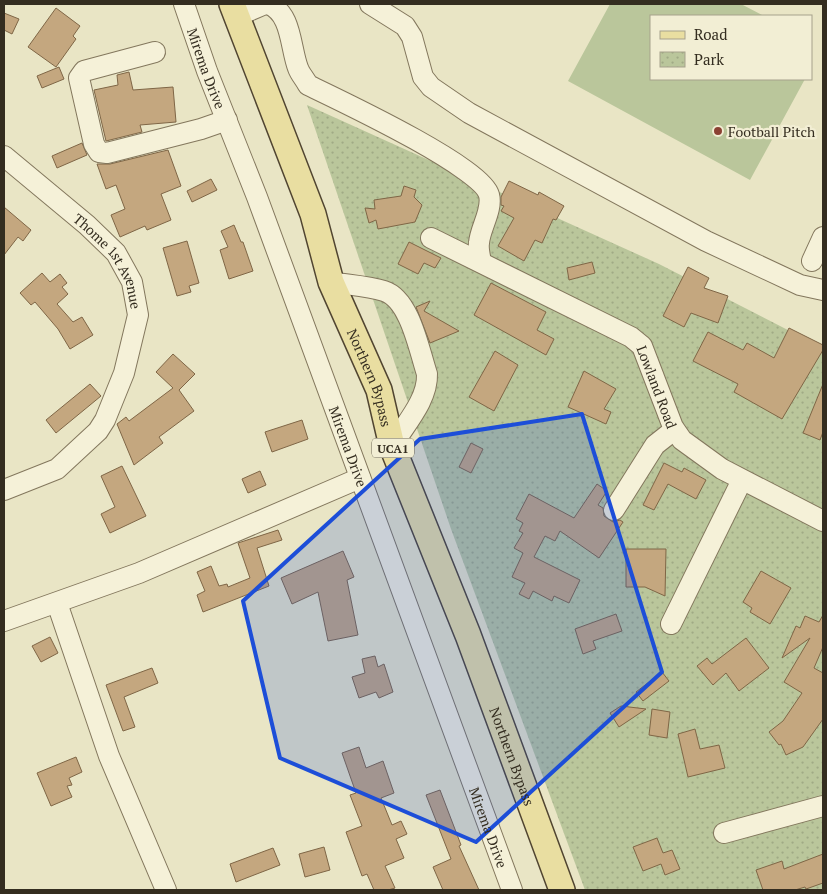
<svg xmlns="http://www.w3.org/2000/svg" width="827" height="894" font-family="'PT Serif',serif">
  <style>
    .park { fill: url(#park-dots) }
    .pitch { fill: #bac69b }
    .building { fill: #c4a77f; stroke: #7f6646 }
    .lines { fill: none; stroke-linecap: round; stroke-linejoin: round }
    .minor-casing { stroke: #83775d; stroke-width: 22 }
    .major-casing { stroke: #514531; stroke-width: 28 }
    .minor { stroke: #f5f1d8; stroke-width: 20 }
    .major { stroke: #e9dea1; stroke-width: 25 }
    .marked { fill: #1d4ed8; fill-opacity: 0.2; stroke: #1d4ed8; stroke-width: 4; stroke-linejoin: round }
    .poi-dot { fill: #8b4133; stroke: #f2eed4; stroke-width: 2 }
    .labels { text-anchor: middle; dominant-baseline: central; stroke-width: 4.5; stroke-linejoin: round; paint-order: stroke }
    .shield { fill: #f2eed4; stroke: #6d6756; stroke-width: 1 }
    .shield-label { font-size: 12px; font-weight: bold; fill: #342d20 }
    .street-label { font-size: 14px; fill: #342d20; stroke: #f2eed4 }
    .poi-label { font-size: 14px; fill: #342d20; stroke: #f2eed4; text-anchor: start }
  </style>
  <defs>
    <pattern id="park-dots" width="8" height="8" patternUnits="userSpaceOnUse" patternTransform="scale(1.25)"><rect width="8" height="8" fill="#bac69b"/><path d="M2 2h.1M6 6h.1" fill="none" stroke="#a0aa85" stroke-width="1.8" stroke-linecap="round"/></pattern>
  </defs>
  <rect width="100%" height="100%" fill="#e9e5c5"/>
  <!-- park -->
  <path class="park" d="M307 105 659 264 823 348V890H585L451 529Z"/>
  <!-- pitch -->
  <path class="pitch" d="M610 4H741L764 16H651V79H805L750 180 568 81Z"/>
  <!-- building -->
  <path class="building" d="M56 8 80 26 73 36 76 39 56 67 28 47Z
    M4 13 19 19 12 34 4 30Z
    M59 67 64 79 42 88 37 76Z
    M129 72 133 90 173 87 176 122 140 125 142 132 106 141 94 90 118 85 117 75Z
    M82 143 87 155 57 168 52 156Z
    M168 150 181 186 161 194 171 220 147 230 145 226 120 237 111 215 125 209 116 185 106 189 97 164H110Z
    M211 179 217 190 192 202 187 191Z
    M509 181 538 195 539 192 564 206 556 220 553 219 542 243 535 240 524 261 498 246 514 218 501 211 504 206 501 205V197Z
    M404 186 416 190 414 197 422 205 415 222 378 229 376 220 369 223 365 208 375 209 374 200 401 196Z
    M4 207 31 230 23 241 18 237 4 255Z
    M234 225 241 242H243L253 271 229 279 220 250 228 247 221 231Z
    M187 241 199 283 189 286 191 292 177 296 163 248Z
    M409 242 441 258 435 268 424 263 418 274 398 264Z
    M592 262 595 273 569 280 567 268Z
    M688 267 709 278 704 288 728 296 718 323 691 313 684 327 663 316Z
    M42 273 50 282 60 274 67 283 62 287 68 294 57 304 73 322 82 317 93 335 70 349 58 329 35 302 31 305 20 293Z
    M491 283 546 312 537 330 554 339 546 355 474 315Z
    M430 301 424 311 459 331 430 343 416 307Z
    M789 328 823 345V350L782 419 734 392 738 384 693 361 708 332 743 350 747 343 774 358Z
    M495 351 518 365 494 411 469 397Z
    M173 354 195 374 179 390 194 411 159 437 163 443 134 465 117 424 126 417 129 421 173 388 156 372Z
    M584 371 616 389 604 409 611 412 606 424 568 407Z
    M90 384 101 396 56 433 46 420Z
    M823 384V432L820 440 803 433Z
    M302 420 308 439 272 452 265 432Z
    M471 443 483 449 471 473 459 467Z
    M664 463 682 472 684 468 706 480 696 499 668 484 654 510 643 505Z
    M122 466 146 516 110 533 101 514 115 507 101 476Z
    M260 471 266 485 248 493 242 479Z
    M597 484 607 491 598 505 603 508 604 516 613 522 620 520 623 522 599 558 560 531 555 541 545 536 534 557 580 580 569 603 554 596 552 601 533 591 529 599 519 594 525 583 512 577 523 553 514 548 523 533 519 531 523 523 516 519 529 494 574 518Z
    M278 530 282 540 257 548 269 586 203 612 197 595 205 591 197 572 211 566 219 586 227 584 228 587 250 578 238 543Z
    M626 549H666L665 596 645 587H626Z
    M343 551 354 577 347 580 358 635 328 641 318 592 292 604 281 578Z
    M761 571 791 588 770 624 750 612 752 608 743 602Z
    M616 614 622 631 593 641 596 649 583 654 575 629Z
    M823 615V647L814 668 823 673V719L803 747 786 755 781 744 779 745 769 732 783 721 802 693 784 682 810 638 782 658 796 626 800 628 805 616 819 622Z
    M50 637 58 653 41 662 32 646Z
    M746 638 769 668 739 691 726 673 713 685 697 666 707 658 712 664Z
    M375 656 378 667 384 664 393 692 379 698 376 692 359 698 352 677 365 673 362 659Z
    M152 668 158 683 124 697 135 727 123 731 106 685Z
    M662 672 669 681 643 701 636 692Z
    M621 706 646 709 619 727 610 713Z
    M652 709 670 712 667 738 649 735Z
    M695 729 700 749 719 745 725 768 688 777 678 734Z
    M359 747 366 768 383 761 394 793 381 798 392 825 401 821 407 834 396 839 404 858 385 866 395 888 388 890H374L367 874 362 876 346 832 362 826 350 795 356 793 342 753Z
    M76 757 82 772 69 778 72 785 67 786 72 797 51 806 37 773Z
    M440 790 461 845 459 846 479 890H443L433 867 451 859 426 795Z
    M657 838 663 853 672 850 680 869 665 875 661 864 643 871 633 847Z
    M324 847 330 870 305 877 299 854Z
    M273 848 280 865 236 882 230 864Z
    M823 854V883L806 889 805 887 795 890H763L756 870 782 861 784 869Z"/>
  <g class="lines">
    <defs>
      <g id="minor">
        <path id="s1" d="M184 4 207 71 257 197 512 890"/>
        <path d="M268 4C292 13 290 47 298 68 300 74 305 79 308 85 339 100 482 167 489 195 493 210 480 228 479 243 478 249 480 256 481 262"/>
        <path d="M370 4 405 26 412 37 423 77 431 87 469 113 706 241 800 285 823 290"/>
        <path d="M237 16 265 4"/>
        <path d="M155 52 84 71 79 78 94 144 99 152 107 153 201 129 227 120"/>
        <path id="s2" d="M4 156 87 225 116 253 132 282 138 315 124 373 105 420 98 431 57 469 4 490"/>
        <path id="s3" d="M431 238 631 337 642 346 673 427 682 440 722 469 823 521"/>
        <path d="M812 261 823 237"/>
        <path d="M331 282C348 285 368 286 384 291 410 299 419 350 427 374 428 400 405 424 392 446"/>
        <path d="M614 510 655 445 674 430"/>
        <path d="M57 603 109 756 166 890"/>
        <path d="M4 621 139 573 360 478"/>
        <path d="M671 624 742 480"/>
        <path d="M724 833 823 806"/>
      </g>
      <g id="major">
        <path id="s4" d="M232 4 313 214 331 282 379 390 392 446 468 635 562 890"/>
      </g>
    </defs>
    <!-- minor casing -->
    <use href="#minor" class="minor-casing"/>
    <!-- major casing -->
    <use href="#major" class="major-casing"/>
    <!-- minor -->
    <use href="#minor" class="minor"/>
    <!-- major -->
    <use href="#major" class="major"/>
  </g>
  <!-- marked area -->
  <path class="marked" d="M582 414 662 672 476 842 280 758 243 601 420 439Z"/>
  <!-- markers -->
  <circle class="poi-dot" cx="718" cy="131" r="5"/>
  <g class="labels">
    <!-- shield labels -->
    <rect class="shield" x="372" y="438.5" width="42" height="19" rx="4"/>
    <g class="shield-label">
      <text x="393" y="448">UCA1</text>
    </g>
    <!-- street labels -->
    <g class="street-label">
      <text stroke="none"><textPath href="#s1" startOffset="68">Mirema Drive</textPath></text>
      <text stroke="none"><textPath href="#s2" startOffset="151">Thome 1st Avenue</textPath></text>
      <text stroke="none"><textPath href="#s4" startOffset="399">Northern Bypass</textPath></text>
      <text stroke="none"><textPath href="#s3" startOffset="281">Lowland Road</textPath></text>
      <text stroke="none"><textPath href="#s1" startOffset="472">Mirema Drive</textPath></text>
      <text stroke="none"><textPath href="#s4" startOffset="804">Northern Bypass</textPath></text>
      <text stroke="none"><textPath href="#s1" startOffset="878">Mirema Drive</textPath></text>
    </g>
    <!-- poi labels -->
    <g class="poi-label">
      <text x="728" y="131">Football Pitch</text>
    </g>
  </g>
  <!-- border -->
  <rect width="827" height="894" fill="none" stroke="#342d20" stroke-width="10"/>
  <!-- legend -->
  <rect x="650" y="15" width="162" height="65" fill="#f2eed4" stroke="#a6a18c"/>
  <rect x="660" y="31" width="25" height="8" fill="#e9dea1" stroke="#a6a18c"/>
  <text x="694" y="40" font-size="15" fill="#342d20">Road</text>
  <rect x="660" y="52" width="25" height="15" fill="url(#park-dots)" stroke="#a6a18c"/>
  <text x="694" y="65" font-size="15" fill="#342d20">Park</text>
</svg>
